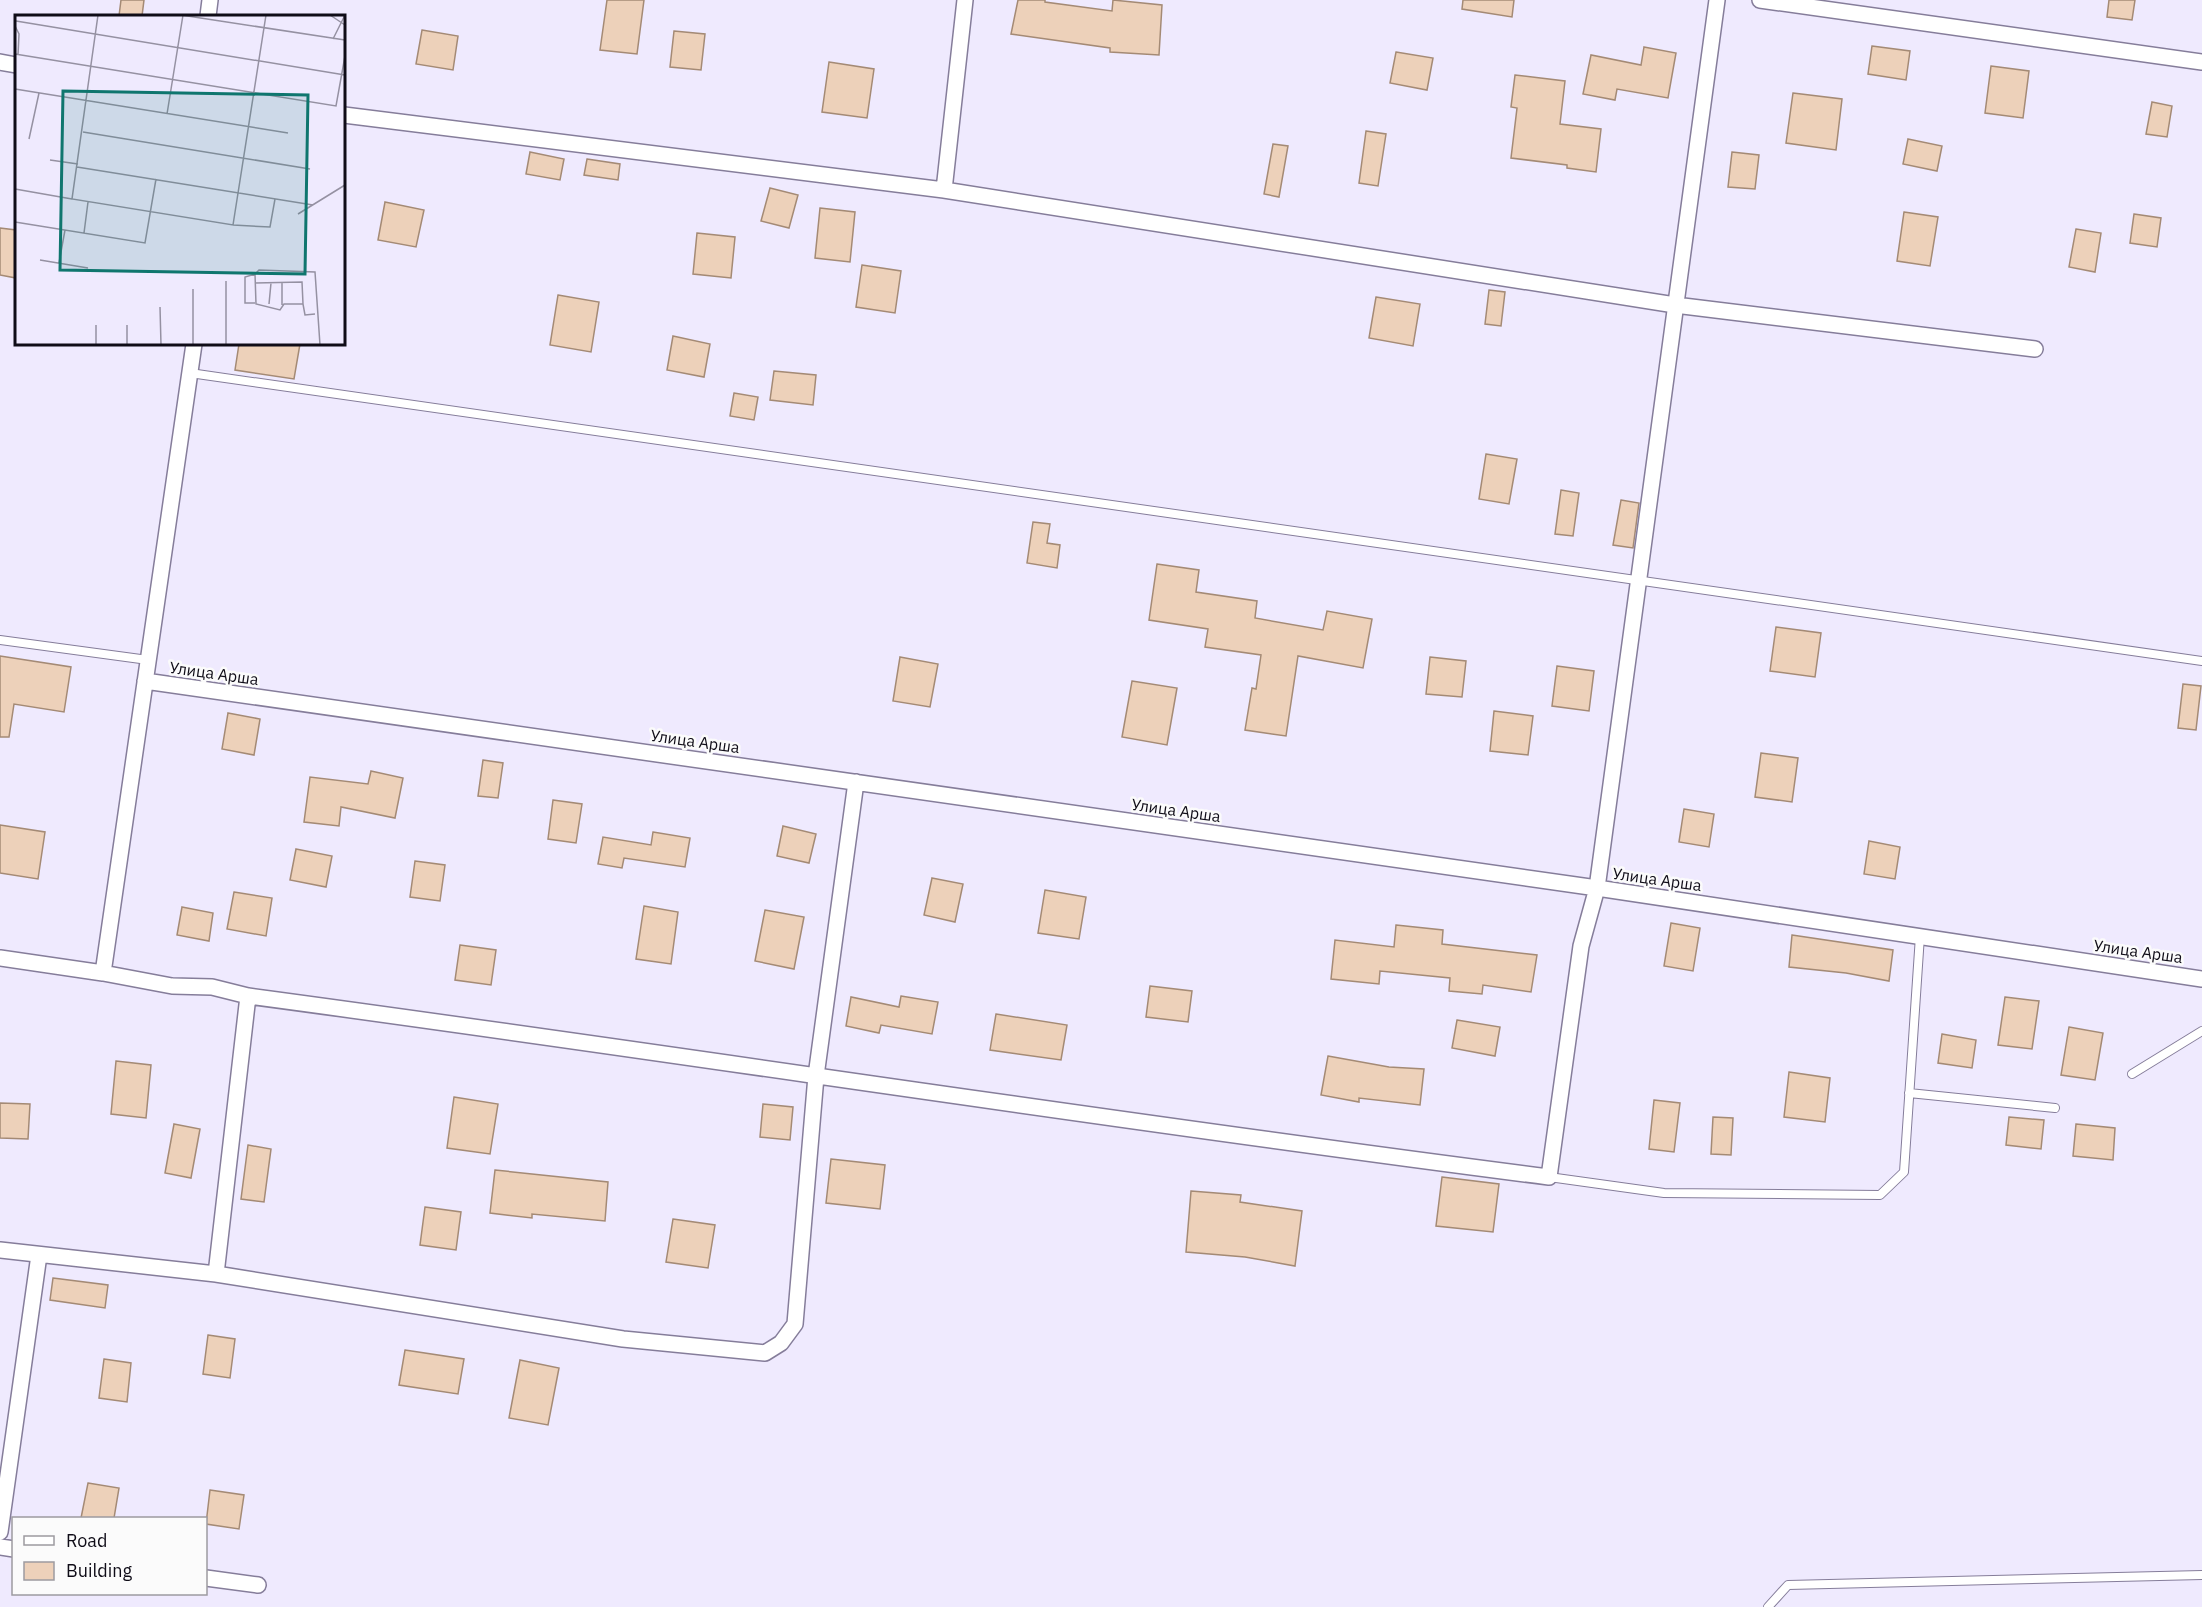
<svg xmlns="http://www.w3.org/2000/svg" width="2202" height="1607" font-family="'IBM Plex Sans',sans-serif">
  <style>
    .building { fill: #edd1ba; stroke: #a48a75; stroke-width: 1.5 }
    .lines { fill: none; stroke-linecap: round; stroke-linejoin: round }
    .service-casing { stroke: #857d9a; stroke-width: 10 }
    .minor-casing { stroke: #857d9a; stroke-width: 18 }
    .service { stroke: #fff; stroke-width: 8 }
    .minor { stroke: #fff; stroke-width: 15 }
    .labels { text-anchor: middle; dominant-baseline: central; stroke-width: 5; stroke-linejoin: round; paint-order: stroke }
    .street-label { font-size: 16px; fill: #0f0c17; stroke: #fbfbfb }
    .inset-road { fill: none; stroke: #9591a2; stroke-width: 1.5 }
    .view { fill: #0f766e; fill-opacity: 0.15; stroke: #0f766e; stroke-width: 3 }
    .inset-edge { fill: none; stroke: #0f0c17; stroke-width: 3 }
  </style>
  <rect width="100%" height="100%" fill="#efeafe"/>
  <!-- building -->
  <path class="building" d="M121 0H144L142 16H119Z
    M607 0H644L637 54 600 50Z
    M1018 0H1045V2L1112 11 1113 0 1162 5 1159 55 1110 52V48L1011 34Z
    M1463 0H1514L1512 17 1462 9Z
    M2109 0H2135L2132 20 2107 17Z
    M422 30 458 36 453 70 416 64Z
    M674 31 705 34 701 70 670 67Z
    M1872 46 1910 51 1906 80 1868 74Z
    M1644 47 1676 53 1668 98 1617 89 1615 100 1583 94 1591 55 1641 65Z
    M1396 52 1433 58 1427 90 1390 83Z
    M829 62 874 69 867 118 822 112Z
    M1991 66 2029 71 2023 118 1985 113Z
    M1515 75 1565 81 1560 124 1601 129 1596 172 1567 168V165L1511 158 1517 108 1511 107Z
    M1793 93 1842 99 1836 150 1786 143Z
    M2152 102 2172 106 2167 137 2146 134Z
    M1366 131 1386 134 1378 186 1359 183Z
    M1908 139 1942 146 1937 171 1903 164Z
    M1273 144 1288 146 1279 197 1264 194Z
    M530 152 564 159 560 180 526 174Z
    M1732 152 1759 155 1755 189 1728 187Z
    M587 159 620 164 618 180 584 175Z
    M770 188 798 195 789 228 761 221Z
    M385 202 424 210 416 247 378 240Z
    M820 208 855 212 850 262 815 258Z
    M1904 212 1938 217 1930 266 1897 261Z
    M2134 214 2161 218 2157 247 2130 243Z
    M0 228 16 230V278L0 275Z
    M2076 229 2101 233 2095 272 2069 267Z
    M697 233 735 237 731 278 693 274Z
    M862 265 901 271 895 313 856 307Z
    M1489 290 1505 292 1501 326 1485 324Z
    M558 295 599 302 591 352 550 345Z
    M1376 297 1420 304 1413 346 1369 338Z
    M673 336 710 344 704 377 667 370Z
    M239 344H300L294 379 235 370Z
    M774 371 816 375 813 405 770 400Z
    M734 393 758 397 754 420 730 416Z
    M1486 454 1517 459 1509 504 1479 499Z
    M1561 490 1579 493 1573 536 1555 534Z
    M1621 500 1639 503 1633 548 1613 545Z
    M1033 522 1050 524 1047 543 1060 545 1057 568 1027 563Z
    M1157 564 1199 570 1196 592 1257 601 1255 618 1323 630 1327 611 1372 619 1363 668 1298 656 1286 736 1245 730 1252 688 1256 689 1261 655 1205 647 1208 629 1149 620Z
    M1776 627 1821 633 1815 677 1770 671Z
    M0 656 71 667 64 712 14 704 9 737H0Z
    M900 657 938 664 930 707 893 701Z
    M1430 657 1466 661 1462 697 1426 694Z
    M1557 666 1594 671 1589 711 1552 706Z
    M1132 681 1177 688 1167 745 1122 737Z
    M2183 684 2201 686 2196 730 2178 728Z
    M1494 711 1533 716 1528 755 1490 751Z
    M228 713 260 719 254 755 222 749Z
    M1761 753 1798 758 1792 802 1755 797Z
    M483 760 503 763 498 798 478 796Z
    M371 771 403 778 395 818 341 807 339 826 304 822 310 777 368 784Z
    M553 800 582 804 576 843 548 839Z
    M1684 809 1714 814 1709 847 1679 842Z
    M0 825 45 832 38 879 0 873Z
    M783 826 816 834 809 863 777 856Z
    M653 832 690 838 685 867 624 858 622 868 598 864 603 837 651 845Z
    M1869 841 1900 847 1895 879 1864 874Z
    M296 849 332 856 326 887 290 880Z
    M415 861 445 865 440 901 410 897Z
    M932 878 963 884 955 922 924 915Z
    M1045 890 1086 897 1079 939 1038 933Z
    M234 892 272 898 266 936 227 929Z
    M644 906 678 912 671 964 636 959Z
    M182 907 213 913 209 941 177 935Z
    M765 910 804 917 794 969 755 961Z
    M1671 923 1700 928 1693 971 1664 966Z
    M1396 925 1443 930 1442 944 1537 955 1531 992 1483 985 1482 994 1449 991 1450 978 1380 971 1379 984 1331 979 1335 940 1394 947Z
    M1792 935 1893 950 1889 981 1846 973 1789 967Z
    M460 945 496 950 491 985 455 980Z
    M1150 986 1192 991 1188 1022 1146 1017Z
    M901 996 938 1002 932 1034 881 1025 879 1033 846 1026 851 997 899 1007Z
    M2005 997 2039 1001 2032 1049 1998 1045Z
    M996 1014 1067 1025 1061 1060 990 1050Z
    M1457 1020 1500 1027 1495 1056 1452 1048Z
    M2069 1027 2103 1033 2095 1080 2061 1075Z
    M1942 1034 1976 1040 1972 1068 1938 1063Z
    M1328 1056 1389 1067 1424 1069 1420 1105 1359 1098V1102L1321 1095Z
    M116 1061 151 1065 146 1118 111 1114Z
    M1789 1072 1830 1078 1825 1122 1784 1117Z
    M454 1097 498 1104 490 1154 447 1148Z
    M1654 1100 1680 1103 1674 1152 1649 1149Z
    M0 1103 30 1104 28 1139 0 1138Z
    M763 1104 793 1107 790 1140 760 1137Z
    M1713 1117 1733 1118 1731 1155 1711 1154Z
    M2009 1117 2044 1120 2041 1149 2006 1145Z
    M174 1124 200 1129 191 1178 165 1173Z
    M2076 1124 2115 1128 2113 1160 2073 1156Z
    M248 1145 271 1149 264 1202 241 1199Z
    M831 1159 885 1165 880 1209 826 1203Z
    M495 1170 608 1182 605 1221 532 1214V1218L490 1213Z
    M1442 1177 1499 1184 1493 1232 1436 1226Z
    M1191 1191 1241 1195 1240 1202 1302 1211 1295 1266 1245 1257 1186 1252Z
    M425 1207 461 1212 456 1250 420 1245Z
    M673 1219 715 1225 708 1268 666 1262Z
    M53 1278 108 1285 105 1308 50 1300Z
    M208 1335 235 1339 230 1378 203 1374Z
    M405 1350 464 1359 458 1394 399 1385Z
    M104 1359 131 1363 127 1402 99 1398Z
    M520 1360 559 1368 548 1425 509 1418Z
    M88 1483 119 1488 114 1518H81Z
    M210 1490 244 1495 239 1529 206 1524Z"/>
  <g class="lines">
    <defs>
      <path id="service" d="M190 373 2202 661
        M0 640 148 660
        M2132 1074 2202 1031
        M1909 1093 2055 1108
        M1549 1177 1664 1193 1880 1195 1904 1172 1920 936
        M1768 1607 1788 1585 2202 1575"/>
      <path id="minor" d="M1760 0 2202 62
        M208 16 210 0
        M0 62 16 65
        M344 115 944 190 1675 305 2035 349
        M944 190 965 0
        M194 344 103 973 172 986 212 987 248 996C682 1054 1115 1122 1549 1177L1581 946 1597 888 1717 0
        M145 681 1597 888 2202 979
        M0 958 103 973
        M0 1250 216 1274 623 1339 765 1353 781 1343 795 1324 816 1076 856 782
        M216 1274 248 996
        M0 1532 39 1255
        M0 1547 14 1549
        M206 1578 258 1585"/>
    </defs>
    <!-- service casing -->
    <use href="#service" class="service-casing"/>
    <!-- minor casing -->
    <use href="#minor" class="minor-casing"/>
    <!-- service -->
    <use href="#service" class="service"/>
    <!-- minor -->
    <use href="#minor" class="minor"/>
  </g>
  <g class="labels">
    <!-- street labels -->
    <g class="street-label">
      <text transform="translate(214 673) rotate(8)">Улица Арша</text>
      <text transform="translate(695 741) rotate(8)">Улица Арша</text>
      <text transform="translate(1176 810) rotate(8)">Улица Арша</text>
      <text transform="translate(1657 879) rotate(8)">Улица Арша</text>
      <text transform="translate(2138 951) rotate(8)">Улица Арша</text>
    </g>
  </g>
  <!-- overview -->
  <g transform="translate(15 15)">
    <rect width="330" height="330" fill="#efeafe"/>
    <path class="inset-road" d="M83 0 57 184 218 210 251 0M166 0 330 25M315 0 330 10M1 6 330 60M0 11 4 19 3 40M318 24 330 0M0 39 321 91 330 41M0 74 273 118M152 99 168 0M68 117 295 154M14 124 24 78M35 145 63 149M62 152 298 190M0 174 57 184M283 199 330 170M0 207 130 228 141 164M218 210 255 212 260 184M69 218 73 187M25 245 73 253M44 248 50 215M240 268 287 267 288 289M267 268V290M240 288H230V262L240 259M254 289 256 268M145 292 146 330M300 299 290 300 288 289H269L265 295 241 289 240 259 244 255 300 257 305 330M81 310V330M112 310V330M178 330V274M211 330V266"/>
    <path class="view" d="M48 76 293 80 290 259 45 255Z"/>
    <rect width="330" height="330" class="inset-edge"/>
  </g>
  <!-- legend -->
  <rect x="12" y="1517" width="195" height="78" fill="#fbfbfb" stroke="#9d9ba0" stroke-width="1.5"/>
  <rect x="24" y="1536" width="30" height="9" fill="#ffffff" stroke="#9d9ba0" stroke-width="1.5"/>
  <text x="66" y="1547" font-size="18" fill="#0f0c17">Road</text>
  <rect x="24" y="1562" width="30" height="18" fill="#edd1ba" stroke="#9d9ba0" stroke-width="1.5"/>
  <text x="66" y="1577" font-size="18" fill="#0f0c17">Building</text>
</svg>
